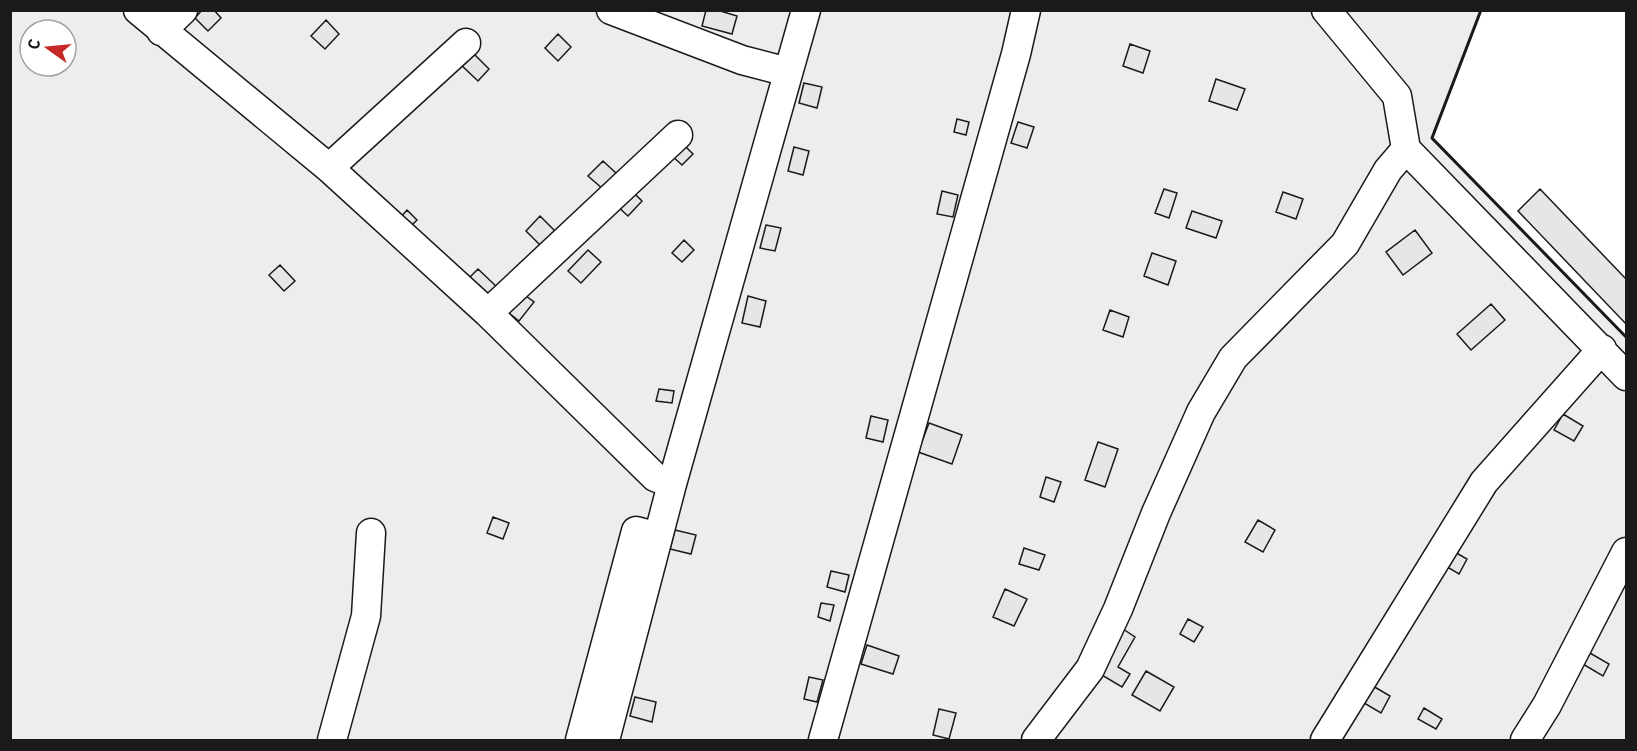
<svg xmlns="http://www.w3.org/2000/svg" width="1637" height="751" font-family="Overpass,sans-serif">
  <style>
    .built { fill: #ededed; stroke: #6a6a6a; stroke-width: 1.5; fill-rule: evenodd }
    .building { fill: #e6e6e6; stroke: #1a1a1a; stroke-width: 1.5 }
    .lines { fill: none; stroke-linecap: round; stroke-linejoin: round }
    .minor-casing { stroke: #1a1a1a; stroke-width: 31 }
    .minor { stroke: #fff; stroke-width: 28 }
    .wall { stroke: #1a1a1a; stroke-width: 3 }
  </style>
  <rect width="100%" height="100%" fill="#fff"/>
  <!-- built -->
  <path class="built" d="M10 11H1481L1432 139 1626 337V740H11ZM30 30H66V66H30Z"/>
  <!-- building -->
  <path class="building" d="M202 10H214L221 18 208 31 195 18Z
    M706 10H717L737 16 732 34 702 26Z
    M326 20 339 34 325 49 311 36Z
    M558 34 571 47 558 61 545 48Z
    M1130 44 1150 51 1143 73 1123 66Z
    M471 51 489 69 478 81 459 63Z
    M1216 79 1245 89 1237 110 1209 101Z
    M804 83 822 87 817 108 799 103Z
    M957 119 969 122 966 135 954 132Z
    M1018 122 1034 127 1027 148 1011 143Z
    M682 143 693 154 682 165 671 155Z
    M794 147 809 151 803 175 788 171Z
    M603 161 617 174 603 189 588 176Z
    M1164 189 1177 193 1169 218 1155 213Z
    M1540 189 1626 279V324L1518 211Z
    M631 190 642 201 628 216 616 205Z
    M942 191 958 195 953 217 937 214Z
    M1283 192 1303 199 1296 219 1276 212Z
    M407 210 417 220 410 227 400 218Z
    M1192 211 1222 221 1216 238 1186 228Z
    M540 216 556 232 542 247 526 231Z
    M766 225 781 228 775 251 760 248Z
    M1415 230 1432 253 1403 275 1386 252Z
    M684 240 694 250 682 262 672 253Z
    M588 250 601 262 581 283 568 271Z
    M1152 253 1176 261 1168 285 1144 276Z
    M280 265 295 281 284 291 269 275Z
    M478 269 498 288 484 304 463 284Z
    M518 290 534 302 519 321 504 309Z
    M748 296 766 301 760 327 742 323Z
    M1491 304 1505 320 1471 350 1457 334Z
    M1110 310 1129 317 1123 337 1103 330Z
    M659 389 674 391 672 403 656 401Z
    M1563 414 1583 426 1574 441 1554 430Z
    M871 416 888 420 883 442 866 438Z
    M929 423 962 435 952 464 918 452Z
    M1098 442 1118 449 1105 487 1085 480Z
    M1046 477 1061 482 1054 502 1040 497Z
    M493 517 509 523 503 539 487 533Z
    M1258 520 1275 530 1263 552 1245 542Z
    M675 530 696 535 691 554 670 549Z
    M1024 548 1045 555 1039 570 1019 564Z
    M1453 551 1467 559 1459 574 1444 565Z
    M831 571 849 575 845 592 827 587Z
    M1005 589 1027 599 1014 626 993 617Z
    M821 603 834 605 830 621 818 617Z
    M1188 619 1203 627 1194 642 1180 634Z
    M1120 627 1135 637 1118 667 1130 674 1122 687 1095 671Z
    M867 645 899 656 893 674 861 664Z
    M1583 649 1609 664 1603 676 1576 660Z
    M1146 671 1174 687 1160 711 1132 695Z
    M809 677 823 680 817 702 804 699Z
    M1373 686 1390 696 1381 713 1364 703Z
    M635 697 656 702 652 722 630 716Z
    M1424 708 1442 719 1436 729 1418 719Z
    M939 709 956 713 949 739 933 735Z"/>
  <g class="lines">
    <defs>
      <path id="minor" d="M138 10 329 168 488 313 655 477 672 484
        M611 10 742 60 788 72
        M1326 10 1397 96 1406 149 1626 376
        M161 31 183 10
        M329 168 466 43
        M488 313 678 135
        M332 740 366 616 371 533
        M580 740 636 531 658 537
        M605 740 672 484 806 10
        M823 740 1016 54 1026 10
        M1036 740 1090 669 1118 609 1156 513 1201 412 1233 358 1345 244 1388 170 1406 149
        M1325 740 1484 482 1602 349
        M1525 740 1547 705 1626 552"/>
    </defs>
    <!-- minor casing -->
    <use href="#minor" class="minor-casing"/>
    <!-- minor -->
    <use href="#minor" class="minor"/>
    <!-- wall -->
    <path class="wall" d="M1481 10 1432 138 1626 337"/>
  </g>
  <!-- border -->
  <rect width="1637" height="751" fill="none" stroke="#1a1a1a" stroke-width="24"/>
  <!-- north arrow -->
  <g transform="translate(48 48) rotate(285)"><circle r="28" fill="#ffffff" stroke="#a3a3a3" stroke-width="1.5"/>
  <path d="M0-4.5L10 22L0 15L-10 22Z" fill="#c62828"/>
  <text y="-9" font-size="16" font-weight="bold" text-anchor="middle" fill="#1a1a1a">С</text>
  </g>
</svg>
